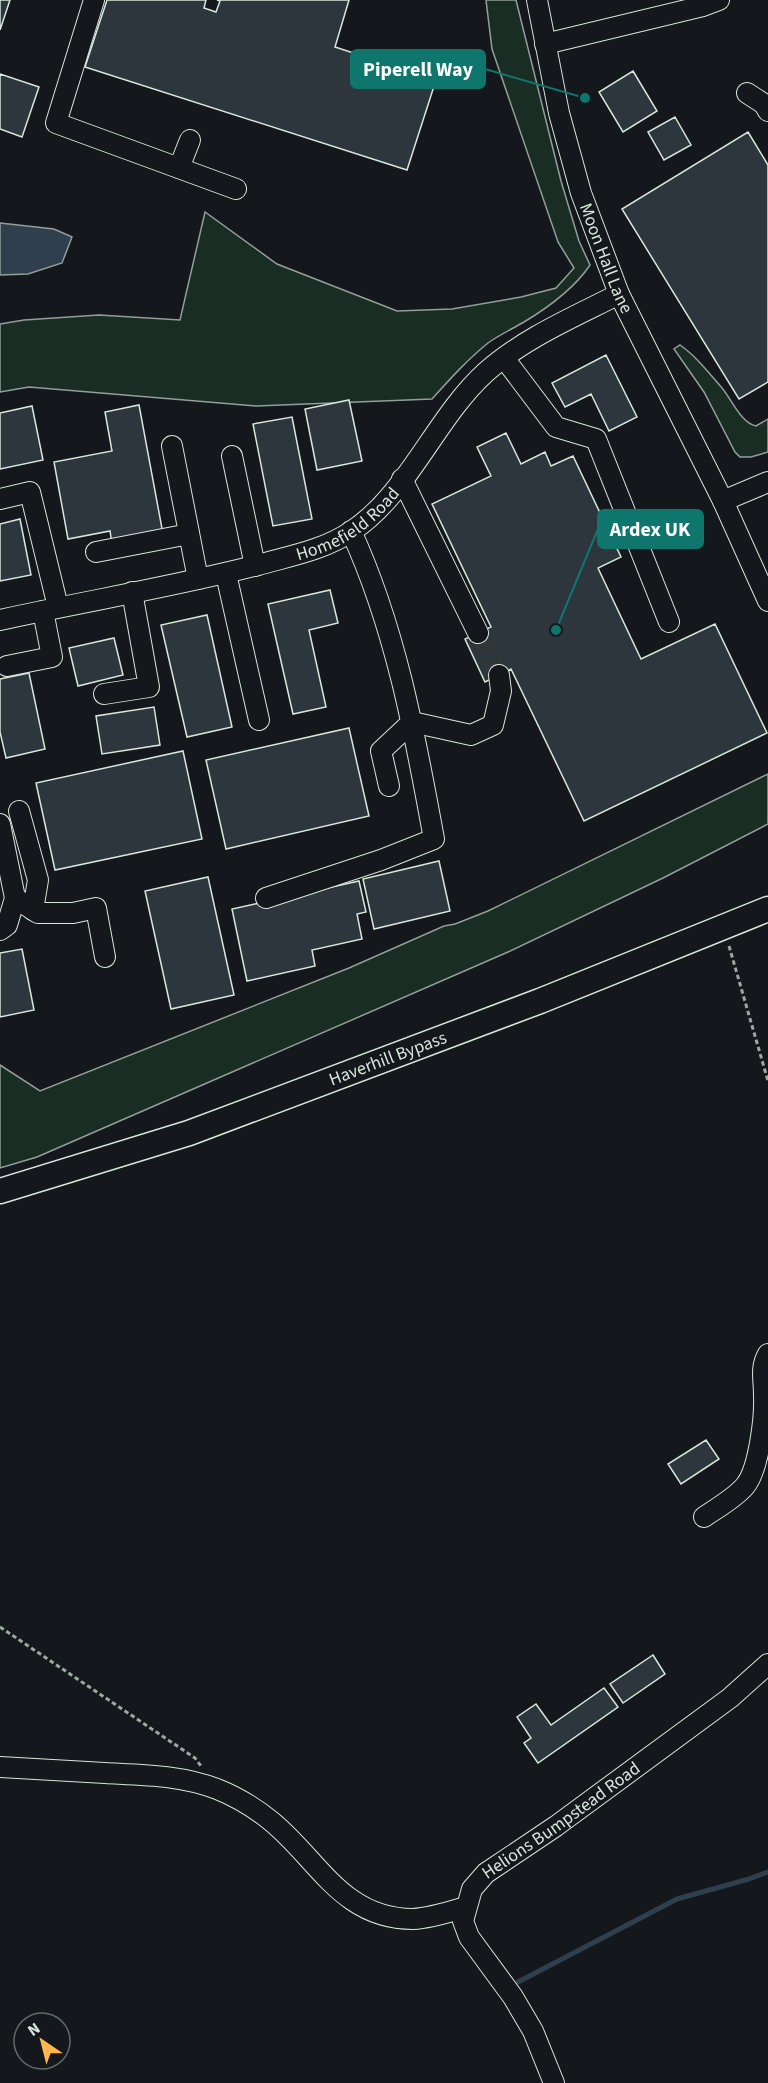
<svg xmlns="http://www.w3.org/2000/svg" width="768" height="2083" font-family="'Source Sans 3',sans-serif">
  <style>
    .green { fill: #1a2d24; stroke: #939e99; stroke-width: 1.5 }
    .water { fill: #2f3f4d; stroke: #939e99; stroke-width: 1.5 }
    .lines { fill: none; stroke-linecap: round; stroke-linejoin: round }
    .stream { stroke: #2f3f4d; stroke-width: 5 }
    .building { fill: #2c363c; stroke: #d8e6dc; stroke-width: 1.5 }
    .minor-tunnel { stroke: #313739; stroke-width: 20; stroke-dasharray: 20 10; stroke-linecap: butt }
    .minor-casing { stroke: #d8e6dc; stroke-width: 22 }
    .major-casing { stroke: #d8e6dc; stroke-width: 27 }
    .path { stroke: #9da8a2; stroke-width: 3; stroke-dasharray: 4.5 3; stroke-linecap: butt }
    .minor { stroke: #14181c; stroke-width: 20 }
    .major { stroke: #14181c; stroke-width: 24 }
    .labels { text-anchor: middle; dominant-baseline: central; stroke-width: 4.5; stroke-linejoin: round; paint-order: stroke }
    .street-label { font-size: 18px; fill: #d8e6dc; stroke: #14181c }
    .leader { fill: none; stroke: #0f766e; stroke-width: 2 }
    .callout-dot { fill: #0f766e; stroke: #14181c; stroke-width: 2 }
    .callout { fill: #0f766e; stroke: #0f766e; stroke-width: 2 }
    .callout-label { font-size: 20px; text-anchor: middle; font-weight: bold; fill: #fff }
  </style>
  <rect width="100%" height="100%" fill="#14181c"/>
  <!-- green -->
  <path class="green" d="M486 0H516L561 181 579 241 590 265C574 289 549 307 524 322 512 329 499 335 488 343 467 360 450 379 432 399L256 406 29 387 0 392V324L24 320 99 315 180 320 205 212 277 264 397 311 452 309 521 297 556 288 574 268 558 242 492 49Z
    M680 345C696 356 709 373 722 388 732 400 741 423 756 426L768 419V452L751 457H740L735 452 704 392 674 349Z
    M768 774V824L663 878 508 952 37 1157 0 1168V1065L40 1091 349 968 444 926 455 924 488 911Z"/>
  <!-- water -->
  <path class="water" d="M0 223 54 229 72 237 62 263 28 274 0 275Z"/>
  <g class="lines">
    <!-- stream -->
    <path class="stream" d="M518 1982 677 1899 749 1879 768 1872"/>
  </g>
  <!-- building -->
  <path class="building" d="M0 0H10L0 30Z
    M107 0H206L204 8 216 12 220 1 217 0H349L335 47 436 80 407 170 85 67Z
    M633 71 657 111 623 132 599 92Z
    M0 74 39 87 22 137 0 129Z
    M675 117 691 145 664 160 648 132Z
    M748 132 768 165V382L739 399 622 209Z
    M606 355 637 417 609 431 591 394 565 407 552 383Z
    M349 400 362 461 317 470 305 409Z
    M139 405 163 534 112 544 110 531 68 539 54 462 112 451 105 412Z
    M32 406 43 460 0 469V413Z
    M292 417 312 519 273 526 253 424Z
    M506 433 521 464 545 452 551 466 573 456 621 557 598 568 641 659 715 624 767 733 584 821 511 669 485 682 465 639 491 627 432 504 491 476 477 447Z
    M20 519 31 575 0 581V524Z
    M330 590 338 623 309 630 326 707 293 714 268 604Z
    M207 615 232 727 187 737 161 625Z
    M114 638 123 675 78 686 69 648Z
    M29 673 45 749 6 758 0 732V679Z
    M154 707 160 745 102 754 96 716Z
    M349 728 369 816 226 849 206 760Z
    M183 751 202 839 55 870 36 783Z
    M439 861 450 911 374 929 363 879Z
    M208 877 234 995 171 1009 145 891Z
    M359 881 366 912 357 914 362 939 312 950 315 966 247 981 232 909Z
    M22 949 34 1010 0 1017V953Z
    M706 1440 719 1459 681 1484 668 1464Z
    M653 1655 665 1674 623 1703 610 1684Z
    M604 1688 618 1707 538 1763 524 1743 531 1738 517 1717 536 1704 551 1725Z"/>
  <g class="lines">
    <!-- minor-tunnel -->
    <path class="minor-tunnel" d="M478 633 499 675"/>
    <defs>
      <g id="minor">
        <path d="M94 0 56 123 236 189"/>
        <path id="s1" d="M537 0 559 113 581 193 619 294 723 501 768 601"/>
        <path d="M545 44 703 6 719 0"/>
        <path d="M747 93 764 104 768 111"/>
        <path d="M179 168 190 140"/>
        <path d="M504 358 556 427 596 439 669 622"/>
        <path d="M172 446 198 579"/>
        <path d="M232 456 255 566"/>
        <path d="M402 479 478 633"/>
        <path d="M0 499 30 492 58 607"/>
        <path d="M723 501 768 482"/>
        <path d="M96 552 189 534"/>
        <path d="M226 574 259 720"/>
        <path id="s2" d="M0 620C86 601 173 587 258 565 290 556 324 550 352 531 408 494 436 417 486 372 524 338 574 317 619 294"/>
        <path d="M7 666 52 657 43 611"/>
        <path d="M104 694 149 687 132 592"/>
        <path d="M412 722 471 735 493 725 501 691 499 675"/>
        <path d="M389 786 381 751 412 722"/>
        <path d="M19 811 38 880 33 910"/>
        <path d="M0 824 15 898 7 925 0 930"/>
        <path d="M15 898 38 913H73L96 908 105 957"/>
        <path d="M266 898 381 860 434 839C415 735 396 629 351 531"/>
        <path d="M704 1517C717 1508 735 1498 745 1486 759 1469 765 1417 764 1395 764 1379 760 1368 768 1354"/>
        <path d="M0 1767C35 1769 70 1771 105 1773 143 1775 181 1775 217 1789 237 1797 255 1808 271 1821 318 1859 342 1919 413 1919 431 1918 449 1912 466 1907"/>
        <path id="s3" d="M554 2083 533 2031 513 1997 469 1937 463 1921 472 1889 486 1873 556 1826 730 1698 768 1664"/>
      </g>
      <g id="major">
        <path id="s4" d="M0 1191 189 1133 540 1001 768 909"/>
      </g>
    </defs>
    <!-- minor casing -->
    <use href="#minor" class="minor-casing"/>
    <!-- major casing -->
    <use href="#major" class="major-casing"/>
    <!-- path -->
    <path class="path" d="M729 946 768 1081
      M0 1627 195 1758 201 1766"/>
    <!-- minor -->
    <use href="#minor" class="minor"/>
    <!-- major -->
    <use href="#major" class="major"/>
  </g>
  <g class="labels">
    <!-- street labels -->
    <g class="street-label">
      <text stroke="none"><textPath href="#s1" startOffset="268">Moon Hall Lane</textPath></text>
      <text stroke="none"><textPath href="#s2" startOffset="364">Homefield Road</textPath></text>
      <text stroke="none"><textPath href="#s4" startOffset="410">Haverhill Bypass</textPath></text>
      <text stroke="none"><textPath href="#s3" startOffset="333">Helions Bumpstead Road</textPath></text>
    </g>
  </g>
  <!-- callouts -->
  <path class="leader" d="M585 98L485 69M556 630L598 529"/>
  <g class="callout-dot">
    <circle cx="585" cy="98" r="6"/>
    <circle cx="556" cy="630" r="6"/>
  </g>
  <g class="callout">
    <rect x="351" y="50" width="134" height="38" rx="6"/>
    <rect x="598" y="510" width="105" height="38" rx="6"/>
  </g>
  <g class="callout-label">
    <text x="418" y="76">Piperell Way</text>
    <text x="650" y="536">Ardex UK</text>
  </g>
  <!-- north arrow -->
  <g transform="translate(42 2041) rotate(325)"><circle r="28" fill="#14181c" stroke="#626a69" stroke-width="1.5"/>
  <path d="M0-4.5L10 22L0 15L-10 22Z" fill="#ffb74d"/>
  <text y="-9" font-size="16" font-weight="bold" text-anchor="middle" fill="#d8e6dc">N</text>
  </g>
</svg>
